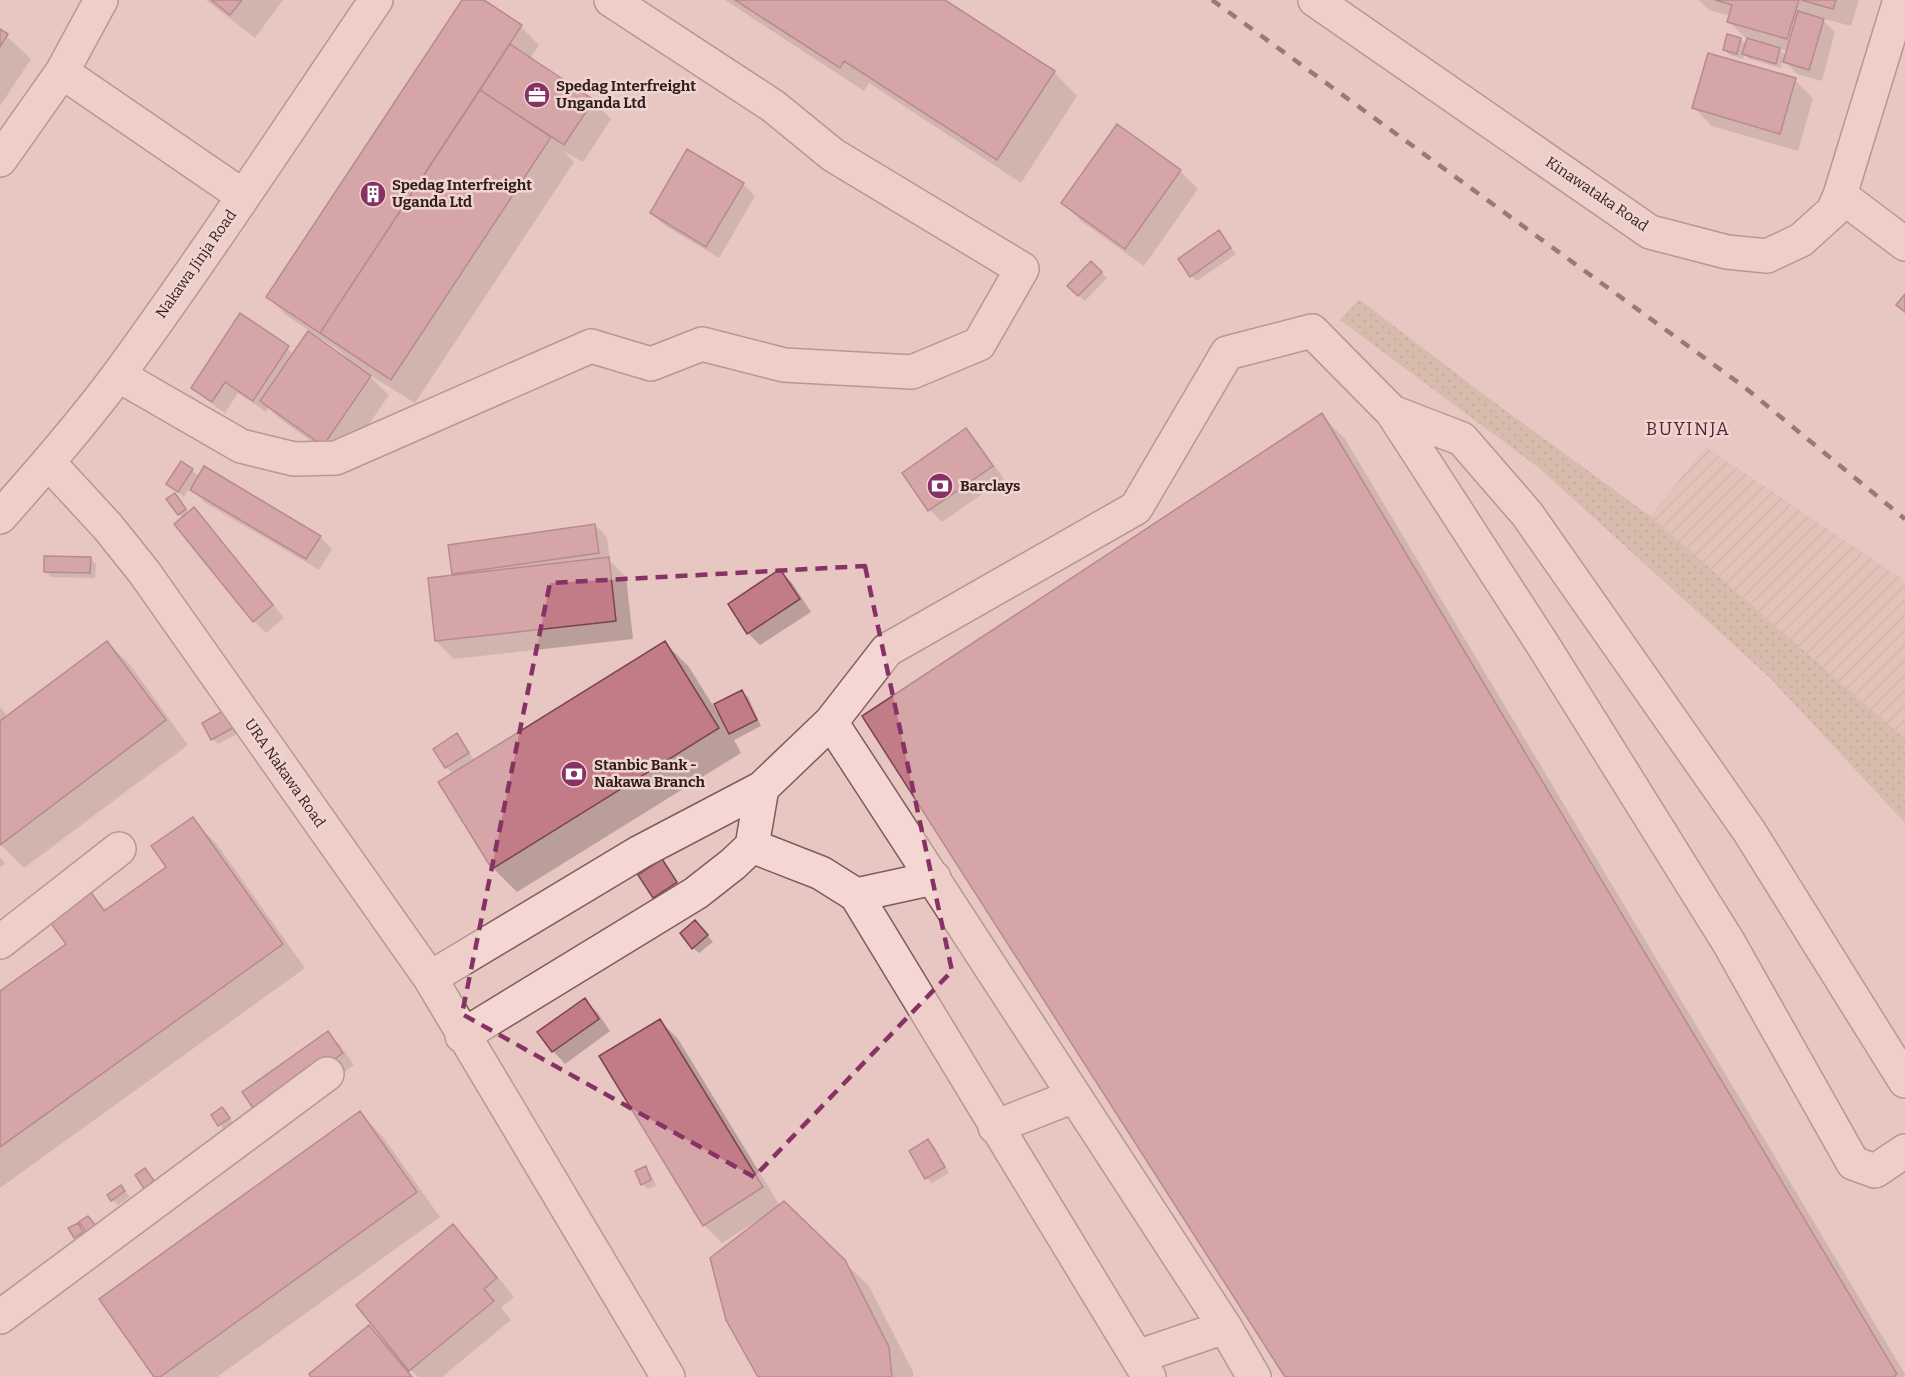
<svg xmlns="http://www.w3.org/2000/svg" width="1905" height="1377" font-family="Bitter,serif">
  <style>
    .farmland { fill: url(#farmland-furrows) }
    .grass { fill: url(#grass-dots) }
    .shadow { fill: #0003; fill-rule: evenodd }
    .building { fill: #c17c87; stroke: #7b444e; stroke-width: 1.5 }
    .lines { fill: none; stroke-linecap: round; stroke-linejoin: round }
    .minor-casing { stroke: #7f5b5d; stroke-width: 36 }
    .minor { stroke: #f4d7d3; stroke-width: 33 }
    .rail { stroke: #311d1f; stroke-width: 4.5; stroke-dasharray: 10 10; stroke-linecap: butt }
    .marked { fill: none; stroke: #873264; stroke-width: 4.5; stroke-dasharray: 12 8; stroke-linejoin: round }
    .labels { text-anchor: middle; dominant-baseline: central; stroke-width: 5; stroke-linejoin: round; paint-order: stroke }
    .poi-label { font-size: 15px; font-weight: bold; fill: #311d1f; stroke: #f0d4d0; text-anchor: start }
    .street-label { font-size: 15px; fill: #311d1f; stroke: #f0d4d0 }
    .quarter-label { font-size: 18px; letter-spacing: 1.5px; fill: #582236; stroke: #f0d4d0 }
  </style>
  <defs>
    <pattern id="farmland-furrows" width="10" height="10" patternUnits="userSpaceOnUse" patternTransform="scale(1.5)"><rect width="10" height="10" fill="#dcbbb0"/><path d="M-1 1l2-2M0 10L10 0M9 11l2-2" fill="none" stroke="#bda097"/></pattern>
    <pattern id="grass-dots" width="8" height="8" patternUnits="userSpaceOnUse" patternTransform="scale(1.5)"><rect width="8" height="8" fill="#c4af97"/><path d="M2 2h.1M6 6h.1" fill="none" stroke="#a08e7b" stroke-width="1.8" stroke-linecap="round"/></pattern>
  </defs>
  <rect width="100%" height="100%" fill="#e8c6c1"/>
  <!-- farmland -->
  <path class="farmland" d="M1706 447 1905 581V739L1650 516Z"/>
  <!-- grass -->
  <path class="grass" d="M1359 299 1487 397 1650 516 1905 739V823L1769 677 1539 468 1340 320Z"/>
  <!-- shadow -->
  <path class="shadow" d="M206 0H283L255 38Z
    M463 0H481L521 27 539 45 530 59 593 101 611 119 583 162 563 151 574 162 415 403 365 372 389 395 342 463 280 419 268 408 266 412 238 393 225 413 205 399 193 387 241 315 294 354 310 331 286 315 268 297ZM322 339 340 351 347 358 346 359 320 341Z
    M725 0H943L1054 72 1077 96 1021 183 869 83 864 91Z
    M1699 0H1859L1851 26 1821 18 1835 32 1822 81 1797 74 1783 60 1781 68 1749 59 1744 54 1743 59 1730 55 1724 50 1740 39 1746 45 1748 40 1729 22 1730 16 1709 10ZM1779 49 1788 51 1786 56Z
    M0 30 31 59 0 106Z
    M1795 80 1813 98 1798 151 1712 126 1693 107Z
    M1180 171 1198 189 1144 266 1081 221 1063 203Z
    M743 184 755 196 719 258 664 225 651 213Z
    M1219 232 1236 254 1197 281 1191 276Z
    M1091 263 1107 278 1085 301 1069 286Z
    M1321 415 1345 439 1905 1374V1377H1287Z
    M966 430 978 442 1004 479 942 522 930 510 904 474Z
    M192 470 199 477 320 537 332 549 319 570 204 502 190 487 184 497 167 484Z
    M175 495 189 513 194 510 206 522 284 618 266 633 254 621 179 514Z
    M595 525 607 537 610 561 626 577 633 639 454 659 436 641 457 576 454 573Z
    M90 558 96 564 95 578 51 577 45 571Z
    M780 571 792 583 811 612 760 645 748 633Z
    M107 642 131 666 188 745 24 868 0 844V707L8 717Z
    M665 643 689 667 722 720 742 692 748 697 761 726 734 740 741 753 517 892 493 868 453 774 446 767 457 735 475 761Z
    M229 718 237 734 218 744 213 739Z
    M192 819 216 843 305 968 0 1188V993L68 944 91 894 108 911 168 867Z
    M0 857 5 864 0 867Z
    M667 867 681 888 660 902 654 897Z
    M701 927 713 942 699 953 693 948Z
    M584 1000 597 1012 610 1031 565 1064 553 1051 539 1033Z
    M660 1021 678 1039 780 1206 844 1262 869 1286 913 1372V1377H760V1222L758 1220 722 1243 704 1225Z
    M328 1033 340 1045 354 1065 270 1125Z
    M360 1113 383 1137 440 1217 217 1377H156Z
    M227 1114 234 1124 225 1131 213 1115Z
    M928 1141 934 1146 949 1173 932 1183 927 1178Z
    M646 1168 651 1174 656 1186 648 1189 642 1184Z
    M121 1187 130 1197 118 1205 112 1200Z
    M453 1226 471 1244 514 1297 501 1308 511 1320 442 1377H418L409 1368 407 1369 413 1377H313L369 1327 390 1347 391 1346Z"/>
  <!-- building -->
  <path class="building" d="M211 0H242L230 15Z
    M462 0H484L522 25 320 333 266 297Z
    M735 0H945L1055 71 997 160 844 61 840 68Z
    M1715 0H1799L1787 39 1727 22 1732 5Z
    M1801 0H1836L1833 9Z
    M1798 11 1824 19 1809 70 1783 62Z
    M0 29 8 34 0 47Z
    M1727 34 1741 38 1737 54 1723 50Z
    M1747 38 1780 48 1776 64 1742 54Z
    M510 44 594 100 564 145 480 90Z
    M1708 53 1796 78 1780 134 1692 108Z
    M480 90 551 137 391 380 320 333Z
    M1117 124 1181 170 1125 249 1061 203Z
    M687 149 744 183 706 247 650 213Z
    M1219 230 1231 248 1190 277 1178 259Z
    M1091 261 1102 272 1078 296 1067 286Z
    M1905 294V312L1896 305Z
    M240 313 289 346 253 401 225 382 212 402 191 388Z
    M308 331 371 376 323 446 260 401Z
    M1322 413 1897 1374 1893 1377H1285L862 716Z
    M966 428 993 466 928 511 902 473Z
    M181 461 193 469 178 492 166 484Z
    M204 466 321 536 306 559 190 490Z
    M175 493 186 509 178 515 166 499Z
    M194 507 273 605 253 622 174 524Z
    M595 524 599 553 452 574 448 545Z
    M44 556 91 557 90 573 44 572Z
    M609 557 616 621 435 641 428 578Z
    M780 569 800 599 747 634 728 604Z
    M107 641 166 720 0 845V721Z
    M665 641 719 728 492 869 438 782Z
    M742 690 757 720 729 734 714 704Z
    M223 711 233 728 211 740 202 723Z
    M457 733 469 753 445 768 433 749Z
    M193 817 283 944 0 1147V991L66 944 50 922 91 892 104 911 166 867 151 846Z
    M662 859 677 882 653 898 638 875Z
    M695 920 708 935 692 949 680 933Z
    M585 998 599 1019 552 1052 537 1032Z
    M660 1019 763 1187 703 1226 599 1056Z
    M328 1031 343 1053 257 1114 242 1092Z
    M222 1107 230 1118 218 1126 211 1115Z
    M360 1111 417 1192 160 1377H154L99 1299Z
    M928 1139 945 1167 925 1179 909 1151Z
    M646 1166 651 1180 641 1185 635 1171Z
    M145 1168 157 1185 146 1192 135 1175Z
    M121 1185 125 1191 111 1201 107 1195Z
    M784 1201 845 1260 889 1347 892 1377H758L726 1320 710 1258Z
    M88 1216 97 1227 87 1234 79 1222Z
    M78 1223 83 1232 74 1238 68 1228Z
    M453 1224 497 1278 484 1289 494 1301 409 1371 356 1305Z
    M369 1325 412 1377H311L309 1374Z"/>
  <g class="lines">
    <defs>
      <path id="minor" d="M101 0 62 72 243 196
        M1315 0 1650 232 1727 252 1767 256 1801 240 1833 211 1840 195 1900 0
        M0 160 62 72
        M1840 195 1905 244
        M118 375 241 446 294 459 336 458 591 346 651 364 702 344 784 365 912 372 979 344 1022 269 833 155 773 106 611 0
        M1392 412 1462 439 1527 514 1749 831 1905 1081
        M48 462 108 527 144 572 430 978 668 1377
        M0 517C41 471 82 424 119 374 208 252 291 125 376 0
        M831 722 1225 1327 1254 1377
        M752 846 821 873 856 895 1149 1377
        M856 895 934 878
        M0 942 119 849
        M430 978 640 852 762 788 831 722 887 650 1136 508 1227 353 1312 331 1392 412 1543 645 1729 943 1853 1163 1875 1171 1905 1151
        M462 1036 696 893 733 864 752 846 762 788
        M995 1127 1074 1096
        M0 1317 327 1074
        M1137 1357 1225 1327"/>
    </defs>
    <!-- minor casing -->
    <use href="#minor" class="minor-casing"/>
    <!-- minor -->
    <use href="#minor" class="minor"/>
    <!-- rail -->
    <path class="rail" d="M1212 0 1743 386 1905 519"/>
  </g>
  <!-- marked area -->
  <path d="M0 0H1905V1377H0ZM865 566 952 971 754 1177 462 1014 550 583Z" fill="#e8c6c1" fill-opacity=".55" fill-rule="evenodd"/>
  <path class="marked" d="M865 566 952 971 754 1177 462 1014 550 583Z"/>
  <!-- icons -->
  <defs>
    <symbol id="office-disc" viewBox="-11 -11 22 22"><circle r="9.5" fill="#873264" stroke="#f0d4d0"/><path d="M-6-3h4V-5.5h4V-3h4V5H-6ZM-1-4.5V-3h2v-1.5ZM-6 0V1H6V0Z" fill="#fff"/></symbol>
    <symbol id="building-disc" viewBox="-11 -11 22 22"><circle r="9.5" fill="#873264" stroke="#f0d4d0"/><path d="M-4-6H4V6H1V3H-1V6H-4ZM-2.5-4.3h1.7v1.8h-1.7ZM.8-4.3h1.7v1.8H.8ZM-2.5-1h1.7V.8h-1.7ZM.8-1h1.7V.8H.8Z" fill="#fff"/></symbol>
    <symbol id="bank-disc" viewBox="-11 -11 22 22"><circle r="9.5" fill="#873264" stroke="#f0d4d0"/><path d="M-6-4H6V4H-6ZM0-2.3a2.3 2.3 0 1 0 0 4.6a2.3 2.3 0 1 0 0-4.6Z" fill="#fff"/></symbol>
  </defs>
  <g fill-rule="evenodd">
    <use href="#office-disc" x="522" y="80" width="30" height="30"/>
    <use href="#building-disc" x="358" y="179" width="30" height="30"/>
    <use href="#bank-disc" x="925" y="471" width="30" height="30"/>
    <use href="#bank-disc" x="559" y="759" width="30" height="30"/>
  </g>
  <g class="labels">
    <!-- poi labels -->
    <g class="poi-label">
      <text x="556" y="86">Spedag Interfreight<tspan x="556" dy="17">Unganda Ltd</tspan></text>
      <text x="392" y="185">Spedag Interfreight<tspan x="392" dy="17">Uganda Ltd</tspan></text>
      <text x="960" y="486">Barclays</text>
      <text x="594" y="765">Stanbic Bank -<tspan x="594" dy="17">Nakawa Branch</tspan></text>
    </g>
    <!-- street labels -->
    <g class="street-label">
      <text transform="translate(1597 194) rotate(34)">Kinawataka Road</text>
      <text transform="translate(196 264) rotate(-55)">Nakawa Jinja Road</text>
      <text transform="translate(285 773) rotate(55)">URA Nakawa Road</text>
    </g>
    <!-- quarter labels -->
    <g class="quarter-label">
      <text x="1688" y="429">BUYINJA</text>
    </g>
  </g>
</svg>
